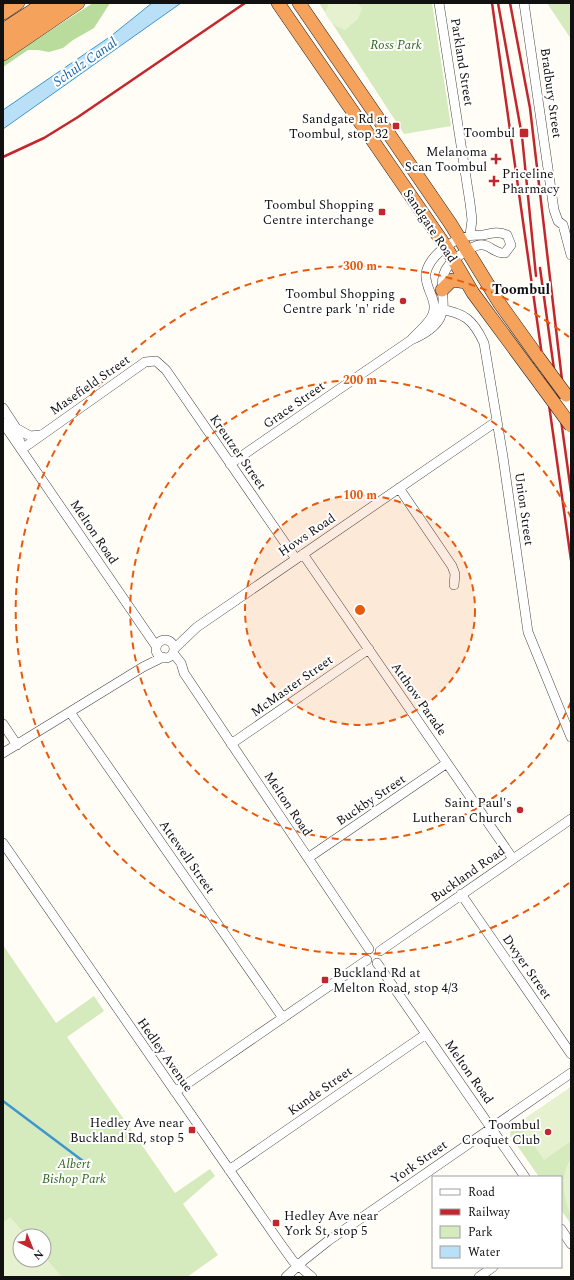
<svg xmlns="http://www.w3.org/2000/svg" width="574" height="1280" font-family="Spectral,serif">
  <style>
    .green { fill: #d5ebbd; fill-rule: evenodd }
    .forest { fill: #b9dc9c }
    .pitch { fill: #e6f2cf }
    .water { fill: #b9e0f7; stroke: #3f96cf }
    .lines { fill: none; stroke-linecap: round; stroke-linejoin: round }
    .stream { stroke: #3f96cf; stroke-width: 2.5 }
    .minor-casing { stroke: #444; stroke-width: 10 }
    .highway-casing { stroke: #222; stroke-width: 14 }
    .minor { stroke: #fff; stroke-width: 9 }
    .highway { stroke: #f5a25d; stroke-width: 13 }
    .rail { stroke: #c4262e; stroke-width: 2.5 }
    .highway-bridge-casing { stroke: #222; stroke-width: 14; stroke-linecap: butt }
    .highway-bridge { stroke: #f5a25d; stroke-width: 13 }
    .ring { fill: none; stroke: #e8590c; stroke-width: 2; stroke-dasharray: 7 5 }
    .poi-dot { fill: #c4262e; stroke: #fff; stroke-width: 1.5 }
    .labels { text-anchor: middle; dominant-baseline: central; stroke-width: 4; stroke-linejoin: round; paint-order: stroke }
    .park-label { font-size: 13px; font-style: italic; fill: #2f6b1f; stroke: #fff }
    .street-label { font-size: 13px; fill: #111; stroke: #fff }
    .poi-label { font-size: 13px; fill: #111; stroke: #fff; text-anchor: end }
    .water-label { font-size: 14px; font-style: italic; fill: #1768a6; stroke: #fff }
    .neighbourhood-label { font-size: 14px; font-weight: bold; fill: #111; stroke: #fff }
    .centre { fill: #e8590c; stroke: #fff; stroke-width: 2 }
    .ring-label { font-size: 12px; text-anchor: middle; font-weight: bold; fill: #e8590c; stroke: #fff; stroke-width: 4; stroke-linejoin: round; paint-order: stroke }
  </style>
  <rect width="100%" height="100%" fill="#fffdf5"/>
  <!-- green -->
  <path class="green" d="M319 3H432L451 126 404 134Z
    M547 3H571V39Z
    M3 945 56 1023 94 996 104 1011 67 1037 175 1193 210 1169 215 1176 183 1204 218 1255 187 1277H3ZM20 1236H44V1260H20Z
    M571 1087V1224L561 1210V1177H539L510 1135 511 1130 514 1126Z"/>
  <!-- forest -->
  <path class="forest" d="M93 3H110L94 28 73 40 63 48 49 52 38 50H28L3 67V61Z"/>
  <!-- pitch -->
  <path class="pitch" d="M329 3H357L362 8 358 19 345 30C334 26 330 22 325 13Z
    M571 1087V1141L544 1160 519 1123Z
    M571 1159V1216C564 1198 559 1176 571 1159Z
    M10 1217 27 1236H20V1260H44V1256L62 1277H3V1223Z"/>
  <!-- water -->
  <path class="water" d="M152 3H181L3 129V110L111 36Z"/>
  <g class="lines">
    <!-- stream -->
    <path class="stream" d="M3 1101 87 1164"/>
    <defs>
      <path id="minor" d="M439 3 470 203 472 220 470 235
        M524 3 554 210 558 221 563 225 571 255
        M439 309C464 313 473 319 484 343L503 457 528 632 571 737
        M3 408 16 428 21 446
        M3 423 156 646
        M16 428 30 436 40 435
        M22 449 145 362 156 361 166 370 296 559
        M230 464 411 340C474 313 417 284 460 255 466 251 473 246 479 245 489 243 494 254 505 253L511 245 507 235C499 231 492 233 483 235 478 235 473 235 468 236 452 240 430 255 426 273 424 288 438 299 433 314 429 324 418 332 411 340
        M399 488 452 566 455 574 454 585
        M303 554 513 859
        M156 649a9 9 0 1 1 18 0a9 9 0 1 1-18 0Z
        M174 649 197 627 497 421
        M173 653 181 663 184 673 369 949
        M70 712 283 1018
        M3 724 17 745
        M231 744 369 649
        M3 753 143 667 163 657
        M3 843 280 1243 293 1261 312 1277
        M308 858 447 763
        M461 894 571 1054
        M380 951 571 819
        M377 963 525 1177
        M175 1092 367 960
        M229 1170 426 1034
        M561 1229 571 1244
        M286 1277 304 1260 328 1241 571 1073
        M479 1277 493 1267"/>
      <path id="highway" d="M278 3 446 247 473 293 541 385
        M299 3 450 223 500 304 538 357
        M3 13 18 3
        M3 30 44 3
        M3 42 61 3
        M3 54 78 3
        M442 290 452 280 466 282"/>
    </defs>
    <!-- minor casing -->
    <use href="#minor" class="minor-casing"/>
    <!-- highway casing -->
    <use href="#highway" class="highway-casing"/>
    <!-- minor -->
    <use href="#minor" class="minor"/>
    <!-- highway -->
    <use href="#highway" class="highway"/>
    <!-- rail -->
    <path class="rail" d="M492 3 571 560
      M498 3 522 136 536 276
      M510 3 530 108 564 397
      M3 157 44 138 78 117 245 3
      M540 268 571 492"/>
    <defs>
      <path id="highway-bridge" d="M538 357 566 395
        M541 385 571 426"/>
    </defs>
    <!-- highway-bridge casing -->
    <use href="#highway-bridge" class="highway-bridge-casing"/>
    <!-- highway-bridge -->
    <use href="#highway-bridge" class="highway-bridge"/>
  </g>
  <!-- distance rings -->
  <circle cx="360" cy="610" r="115" fill="#e8590c" fill-opacity=".12"/>
  <g class="ring">
    <circle cx="360" cy="610" r="115"/>
    <path d="M571 702A230 230 0 1 1 571 518"/>
    <path d="M569 883A344 344 0 1 1 569 337"/>
  </g>
  <!-- markers -->
  <g class="poi-dot">
    <rect x="392" y="122" width="8" height="8" rx="2"/>
    <rect x="519" y="128" width="10" height="10" rx="2"/>
    <path d="M494 153h4v4h4v4h-4v4h-4v-4h-4v-4h4z"/>
    <path d="M492 175h4v4h4v4h-4v4h-4v-4h-4v-4h4z"/>
    <rect x="378" y="208" width="8" height="8" rx="2"/>
    <circle cx="403" cy="301" r="4"/>
    <circle cx="520" cy="810" r="4"/>
    <rect x="321" y="976" width="8" height="8" rx="2"/>
    <rect x="188" y="1126" width="8" height="8" rx="2"/>
    <circle cx="548" cy="1132" r="4"/>
    <rect x="272" y="1219" width="8" height="8" rx="2"/>
  </g>
  <g class="labels">
    <!-- park labels -->
    <g class="park-label">
      <text x="396" y="45">Ross Park</text>
      <text x="74" y="1164">Albert<tspan x="74" dy="15">Bishop Park</tspan></text>
    </g>
    <!-- street labels -->
    <g class="street-label">
      <text transform="translate(462 62) rotate(81)">Parkland Street</text>
      <text transform="translate(551 93) rotate(82)">Bradbury Street</text>
      <text transform="translate(430 226) rotate(56)">Sandgate Road</text>
      <text transform="translate(90 385) rotate(-35)">Masefield Street</text>
      <text transform="translate(294 405) rotate(-35)">Grace Street</text>
      <text transform="translate(238 452) rotate(55)">Kreutzer Street</text>
      <text transform="translate(524 509) rotate(82)">Union Street</text>
      <text transform="translate(94 532) rotate(56)">Melton Road</text>
      <text transform="translate(307 535) rotate(-34)">Hows Road</text>
      <text transform="translate(292 686) rotate(-35)">McMaster Street</text>
      <text transform="translate(419 699) rotate(55)">Atthow Parade</text>
      <text transform="translate(371 800) rotate(-34)">Buckby Street</text>
      <text transform="translate(288 804) rotate(56)">Melton Road</text>
      <text transform="translate(187 857) rotate(55)">Attewell Street</text>
      <text transform="translate(468 874) rotate(-35)">Buckland Road</text>
      <text transform="translate(527 967) rotate(55)">Dwyer Street</text>
      <text transform="translate(165 1055) rotate(55)">Hedley Avenue</text>
      <text transform="translate(469 1072) rotate(55)">Melton Road</text>
      <text transform="translate(320 1091) rotate(-35)">Kunde Street</text>
      <text transform="translate(419 1162) rotate(-35)">York Street</text>
    </g>
    <!-- poi labels -->
    <g class="poi-label">
      <text x="388" y="119">Sandgate Rd at<tspan x="388" dy="15">Toombul, stop 32</tspan></text>
      <text x="515" y="133">Toombul</text>
      <text x="487" y="152">Melanoma<tspan x="487" dy="15">Scan Toombul</tspan></text>
      <text x="502" y="174" text-anchor="start">Priceline<tspan x="502" dy="15">Pharmacy</tspan></text>
      <text x="374" y="205">Toombul Shopping<tspan x="374" dy="15">Centre interchange</tspan></text>
      <text x="395" y="294">Toombul Shopping<tspan x="395" dy="15">Centre park 'n' ride</tspan></text>
      <text x="512" y="803">Saint Paul's<tspan x="512" dy="15">Lutheran Church</tspan></text>
      <text x="333" y="973" text-anchor="start">Buckland Rd at<tspan x="333" dy="15">Melton Road, stop 4/3</tspan></text>
      <text x="184" y="1123">Hedley Ave near<tspan x="184" dy="15">Buckland Rd, stop 5</tspan></text>
      <text x="540" y="1125">Toombul<tspan x="540" dy="15">Croquet Club</tspan></text>
      <text x="284" y="1216" text-anchor="start">Hedley Ave near<tspan x="284" dy="15">York St, stop 5</tspan></text>
    </g>
    <!-- water labels -->
    <g class="water-label">
      <text transform="translate(85 62) rotate(-35)">Schulz Canal</text>
    </g>
    <!-- neighbourhood labels -->
    <g class="neighbourhood-label">
      <text x="521" y="289">Toombul</text>
    </g>
  </g>
  <circle cx="360" cy="610" r="6" class="centre"/>
  <g class="ring-label">
    <text x="360" y="270">300 m</text>
    <text x="360" y="384">200 m</text>
    <text x="360" y="499">100 m</text>
  </g>
  <!-- border -->
  <rect width="574" height="1280" fill="none" stroke="#111111" stroke-width="8"/>
  <!-- legend -->
  <rect x="432" y="1176" width="130" height="92" fill="#ffffff" stroke="#a0a0a0"/>
  <rect x="440" y="1189" width="20" height="6" fill="#ffffff" stroke="#a0a0a0"/>
  <text x="468" y="1196" font-size="12" fill="#111111">Road</text>
  <rect x="440" y="1209" width="20" height="6" fill="#c4262e" stroke="#a0a0a0"/>
  <text x="468" y="1216" font-size="12" fill="#111111">Railway</text>
  <rect x="440" y="1226" width="20" height="12" fill="#d5ebbd" stroke="#a0a0a0"/>
  <text x="468" y="1236" font-size="12" fill="#111111">Park</text>
  <rect x="440" y="1246" width="20" height="12" fill="#b9e0f7" stroke="#a0a0a0"/>
  <text x="468" y="1256" font-size="12" fill="#111111">Water</text>
  <!-- north arrow -->
  <g transform="translate(32 1248) rotate(137)"><circle r="19" fill="#ffffff" stroke="#a0a0a0"/>
  <path d="M0-3L7 15L0 10L-7 15Z" fill="#c4262e"/>
  <text y="-6" font-size="11" font-weight="bold" text-anchor="middle" fill="#111111">N</text>
  </g>
</svg>
